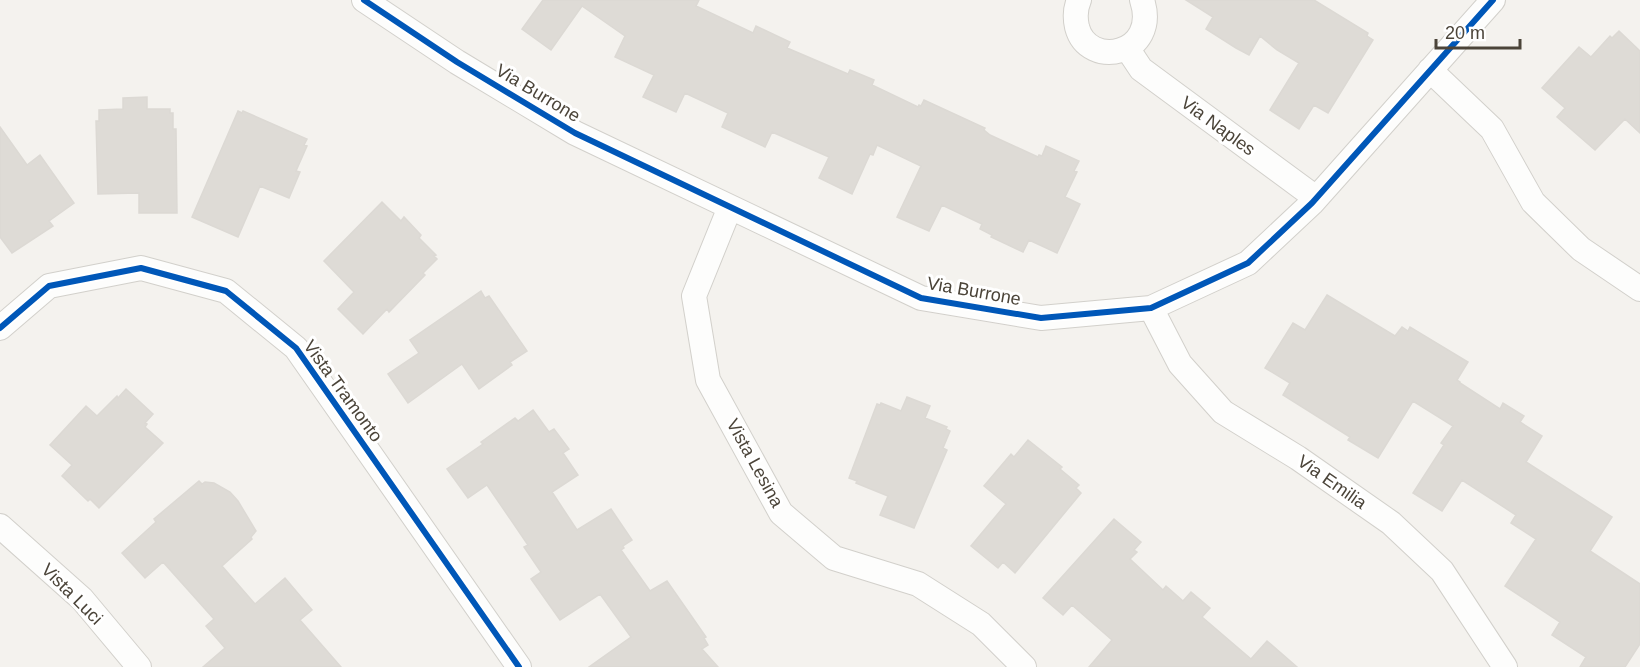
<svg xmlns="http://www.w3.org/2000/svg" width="1640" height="667" font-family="Helvetica,sans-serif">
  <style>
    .building { fill: #dedbd6; stroke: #dcd9d4; stroke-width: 1.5 }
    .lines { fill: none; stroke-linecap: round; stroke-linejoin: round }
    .minor-casing { stroke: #d2d0cb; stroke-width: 26 }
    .minor { stroke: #fdfdfc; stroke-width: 24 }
    .cycleway-casing { stroke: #fff; stroke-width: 10 }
    .cycleway { stroke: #0057b8; stroke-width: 6 }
    .labels { text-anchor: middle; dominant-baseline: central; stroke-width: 6; stroke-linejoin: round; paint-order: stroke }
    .street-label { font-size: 18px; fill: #4b4439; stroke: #fff }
  </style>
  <rect width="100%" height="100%" fill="#f4f2ee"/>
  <!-- building -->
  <path class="building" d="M543 0H699L696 6 753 33 756 26 790 42 787 48 848 74 850 70 874 80 872 85 918 107 919 105 921 106 924 100 985 128 984 130 990 135 1038 157 1039 155 1042 156 1046 146 1079 161 1074 171 1077 172 1065 197 1080 204 1057 253 1029 240 1023 252 991 237 992 235 980 229 982 224 942 205 929 231 897 217 921 166 877 145 873 155 870 154 852 194 819 178 829 157 772 132 765 147 722 127 728 113 685 93 676 112 643 97 654 75 615 57 625 36 582 6 551 50 522 29Z
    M1186 0H1314L1368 33 1367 36 1373 40 1328 113 1314 105 1299 129 1270 110 1299 63 1277 50 1260 36 1249 55 1236 48 1206 29 1213 17Z
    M1619 31 1640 51V133L1625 119 1595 150 1557 117 1565 108 1542 88 1579 47 1591 57 1610 36 1612 38Z
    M147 97V109H170V113H173V129H176L177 213H139V193L98 194 96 121H99V110L123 109V98Z
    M238 111 242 113 243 111 307 139 304 145 307 146 296 171 300 172 289 198 260 186 238 237 192 217Z
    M0 127 27 165 40 155 74 203 49 221 53 226 12 253 0 237Z
    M382 202 401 221 404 217 421 235 419 238 436 255 434 256 437 259 423 273 425 275 389 312 387 309 363 334 338 309 354 292 324 261Z
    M481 291 485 298 489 296 527 351 510 362 512 365 479 389 462 364 408 403 388 374 419 353 410 340Z
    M1327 295 1395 336 1402 327 1408 331 1410 327 1468 362 1457 380 1460 382V383L1500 409 1503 403 1524 416 1520 422 1542 436 1526 462 1612 517 1590 551 1640 584V644L1625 667H1580L1586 657 1552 635 1560 622 1505 586 1536 539 1511 523 1516 515 1462 480 1442 511 1413 493 1444 445 1441 443 1453 426 1413 401 1378 458 1348 440 1350 437 1283 395 1290 383 1265 368 1293 323 1305 330Z
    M126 389 153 414 145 423 147 424 145 427 163 443 99 508 90 499 88 501 62 476 72 465 50 445 86 406 97 416 117 396 118 398Z
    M907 397 930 406 925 418 947 427 946 429 950 431 943 448 947 450 914 528 880 515 888 496 856 483 857 481 849 478 877 404 880 405 881 403 901 411Z
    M533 410 549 432 554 429 569 449 563 453 578 475 552 492 577 530 611 509 632 540 623 546 624 548 621 550 650 591 667 581 706 637 704 638 708 645 702 649 718 667H589L631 637 600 594 560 620 531 579 541 572 524 547 528 545 487 485 468 498 447 469 483 444 481 442 515 418 518 421Z
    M1028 440 1062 467 1060 469 1079 485 1076 488 1081 493 1015 573 1003 562 998 568 971 546 1006 504 984 486 1011 454 1014 457Z
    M199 481 202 484 205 482 214 483 230 492 238 501 256 531 251 537 252 539 222 566 255 604 285 578 312 610 300 620 341 667H203L225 648 206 626 214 619 163 562 145 578 122 553 156 522 154 519Z
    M1114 519 1141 542 1134 550 1137 552 1130 559 1163 590 1166 586 1183 601 1191 592 1210 608 1202 617 1251 659 1267 641 1297 667H1089L1112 640 1072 605 1063 615 1043 598Z"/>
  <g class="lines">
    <defs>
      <path id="minor" d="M364 0 457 62 575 133 921 298 1041 318 1151 308 1248 263 1312 203 1493 0
        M1079 0C1075 9 1075 18 1077 27 1088 70 1160 55 1142 0
        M1127 48 1141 69 1316 198
        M1430 70 1492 129 1533 202 1581 249 1640 289
        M730 207 694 296 708 380 781 513 834 558 918 584 981 624 1024 667
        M1151 308 1180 364 1223 412 1298 458 1391 523 1442 571 1505 667
        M0 328 49 286 141 268 226 291 296 348 519 667
        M0 526 82 599 139 667"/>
    </defs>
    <!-- minor casing -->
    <use href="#minor" class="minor-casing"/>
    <!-- minor -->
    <use href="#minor" class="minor"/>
    <defs>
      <path id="cycleway" d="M364 0 457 62 575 133 921 298 1041 318 1151 308 1248 263 1312 203 1493 0
        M0 328 49 286 141 268 226 291 296 348 519 667"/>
    </defs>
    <!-- cycleway casing -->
    <use href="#cycleway" class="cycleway-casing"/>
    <!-- cycleway -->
    <use href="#cycleway" class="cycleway"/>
  </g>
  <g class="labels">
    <!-- street labels -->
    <g class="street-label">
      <text transform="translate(538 93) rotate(31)">Via Burrone</text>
      <text transform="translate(1218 126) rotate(36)">Via Naples</text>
      <text transform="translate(974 291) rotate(10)">Via Burrone</text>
      <text transform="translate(343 391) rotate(54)">Vista Tramonto</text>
      <text transform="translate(755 463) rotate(61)">Vista Lesina</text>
      <text transform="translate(1332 482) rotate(35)">Via Emilia</text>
      <text transform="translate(72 594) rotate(45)">Vista Luci</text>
    </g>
  </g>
  <!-- scale -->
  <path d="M1436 39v9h84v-9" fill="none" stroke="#4b4439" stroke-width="3"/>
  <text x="1445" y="39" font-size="18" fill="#4b4439" stroke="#ffffff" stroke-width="4.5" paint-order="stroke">20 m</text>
</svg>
